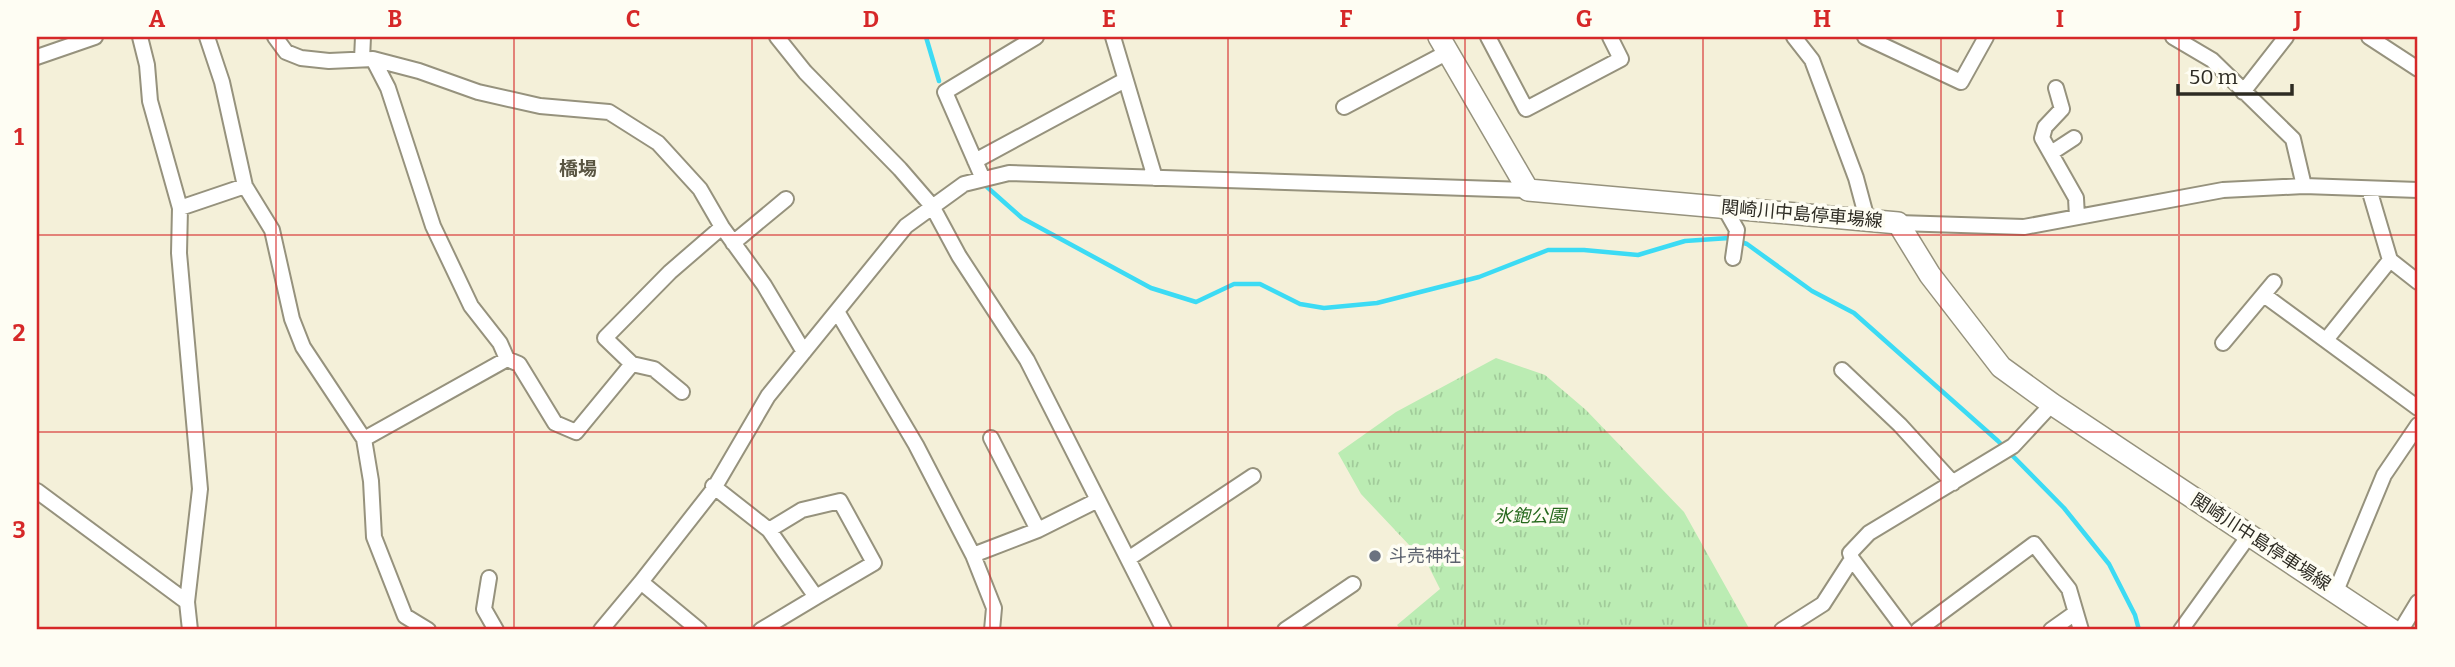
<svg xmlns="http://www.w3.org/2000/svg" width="2455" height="667" font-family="Bitter,'Noto Sans JP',serif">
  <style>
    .park { fill: url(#park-tufts) }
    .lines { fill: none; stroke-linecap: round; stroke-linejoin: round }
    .stream { stroke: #3cdbf4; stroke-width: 4.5 }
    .minor-casing { stroke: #96927d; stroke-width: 18 }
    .secondary-casing { stroke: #96927d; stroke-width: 24 }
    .minor { stroke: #fff; stroke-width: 14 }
    .secondary { stroke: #fff; stroke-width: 21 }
    .grid { fill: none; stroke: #d62828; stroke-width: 2; stroke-opacity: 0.55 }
    .worship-dot { fill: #6b7280; stroke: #fefdf3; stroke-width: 2.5 }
    .labels { text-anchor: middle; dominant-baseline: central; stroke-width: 7; stroke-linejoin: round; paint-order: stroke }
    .street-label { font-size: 18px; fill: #2d2b23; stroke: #fefdf3 }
    .park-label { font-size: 18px; font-style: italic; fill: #26691d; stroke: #fefdf3 }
    .worship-label { font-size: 18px; fill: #5b616d; stroke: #fefdf3; text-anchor: start }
    .neighbourhood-label { font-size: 19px; font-weight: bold; fill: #595542; stroke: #fefdf3 }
    .neatline { fill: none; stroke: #d62828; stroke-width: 2.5 }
    .grid-label { font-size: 23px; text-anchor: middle; font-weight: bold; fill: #d62828 }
  </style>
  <defs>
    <pattern id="park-tufts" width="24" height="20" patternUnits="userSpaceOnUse" patternTransform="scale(1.75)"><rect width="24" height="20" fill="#bbecb3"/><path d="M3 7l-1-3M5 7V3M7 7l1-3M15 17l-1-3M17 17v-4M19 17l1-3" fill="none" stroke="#a1cb9a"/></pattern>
  </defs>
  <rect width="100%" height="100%" fill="#f4f0d9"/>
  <!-- park -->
  <path class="park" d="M1496 358 1545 375 1586 410 1684 512 1750 630H1401L1397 625 1440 589 1428 565 1361 494 1338 453 1396 412Z"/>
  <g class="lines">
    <!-- stream -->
    <path class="stream" d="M926 37 939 81
      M987 187 1022 218 1151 288 1196 302 1234 284H1260L1300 304 1324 308 1377 303 1479 277 1548 250H1584L1638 255 1685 241 1729 238 1747 244 1812 291 1854 313 1998 441 2064 508 2109 564 2135 615 2139 630"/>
    <defs>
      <path id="minor" d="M140 37 147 65 150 101 180 208 179 253 200 489 187 602 190 630
        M207 37 222 82 245 186
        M275 37 286 52 301 58 329 61 373 59 419 71 478 92 540 106 609 112 658 143 700 189 722 227 764 285 804 352
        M777 37 805 72 900 169 932 206 959 256 1027 360 1164 630
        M1113 37 1155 178
        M1488 37 1526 109 1621 59 1610 37
        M1794 37 1812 60 1856 178 1867 219
        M1865 37 1961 82 1986 37
        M2173 37 2212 60 2293 139 2304 186
        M2369 37 2418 69
        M37 57 95 37
        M362 59 363 37
        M373 59 388 88 433 226 471 306 500 343 507 359 519 364 555 423 576 432 632 364 605 338 670 272 722 227
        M2056 88 2062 109 2045 127 2042 138 2076 198 2077 217
        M2243 92 2286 37
        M1344 107 1448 52
        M2051 153 2074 138
        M975 161 1125 80
        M983 179 945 92 1036 37
        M1724 207 1737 230 1733 258
        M180 208 245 186 272 230 292 319 303 347 364 439 507 359
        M1898 223 2024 227 2223 190 2304 186 2418 190
        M733 243 786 199
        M2390 260 2418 282
        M2264 295 2418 408
        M838 313 916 445 973 555 994 608 992 630
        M2326 340 2390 260 2369 189
        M2223 343 2274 282
        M632 364 654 369 682 392
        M1842 370 1900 425 1953 483
        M991 438 1038 530
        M364 439 371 481 374 537 405 616 428 630
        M713 486 769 530 816 597 874 563 840 501 802 510 769 530
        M37 491 187 602
        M973 555 1038 530 1098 500
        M1128 559 1253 476
        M1852 559 1905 630
        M489 578 484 609 496 630
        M641 582 699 630
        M2336 591 2384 475 2418 425
        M601 630 641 582 713 490 768 396 906 226 964 184 1009 173 1528 190
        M761 630 816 597
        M1285 630 1353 584
        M1782 630 1823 604 1852 559 1850 553 1869 533 2013 446 2052 404
        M1918 630 2034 544 2069 589 2081 630
        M2051 630 2075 613
        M2181 630 2250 534
        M2401 630 2418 602"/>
      <path id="secondary" d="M1439 37 1528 190 1898 223 1930 275 2001 367 2052 404 2392 630"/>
    </defs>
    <!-- minor casing -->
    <use href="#minor" class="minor-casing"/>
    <!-- secondary casing -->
    <use href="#secondary" class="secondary-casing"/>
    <!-- minor -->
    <use href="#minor" class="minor"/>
    <!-- secondary -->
    <use href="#secondary" class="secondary"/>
  </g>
  <!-- grid -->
  <path class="grid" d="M276 37V630M514 37V630M752 37V630M990 37V630M1228 37V630M1465 37V630M1703 37V630M1941 37V630M2179 37V630M37 235H2418M37 432H2418"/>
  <!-- markers -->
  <circle class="worship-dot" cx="1375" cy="556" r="7"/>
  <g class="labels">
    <!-- street labels -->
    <g class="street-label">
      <text transform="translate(1802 214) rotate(5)">関崎川中島停車場線</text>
      <text transform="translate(2261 542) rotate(33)">関崎川中島停車場線</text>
    </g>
    <!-- park labels -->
    <g class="park-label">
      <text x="1530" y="516">氷鉋公園</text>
    </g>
    <!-- worship labels -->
    <g class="worship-label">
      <text x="1389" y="556">斗売神社</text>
    </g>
    <!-- neighbourhood labels -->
    <g class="neighbourhood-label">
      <text x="578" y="168">橋場</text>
    </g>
  </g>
  <!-- border -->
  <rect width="2455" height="667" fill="none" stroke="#fefdf3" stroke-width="77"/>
  <!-- scale -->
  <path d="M2178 84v10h114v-10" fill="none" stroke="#2d2b23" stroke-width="3.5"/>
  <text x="2189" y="84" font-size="21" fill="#2d2b23" stroke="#fefdf3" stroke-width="5" paint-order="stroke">50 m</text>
  <rect x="38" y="38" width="2378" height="590" class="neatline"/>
  <g class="grid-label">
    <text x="157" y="27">A</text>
    <text x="395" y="27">B</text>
    <text x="633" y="27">C</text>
    <text x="871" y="27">D</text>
    <text x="1109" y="27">E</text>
    <text x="1346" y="27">F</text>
    <text x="1584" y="27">G</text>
    <text x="1822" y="27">H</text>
    <text x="2060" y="27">I</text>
    <text x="2298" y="27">J</text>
    <text x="19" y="145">1</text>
    <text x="19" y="341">2</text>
    <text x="19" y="538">3</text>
  </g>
</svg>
